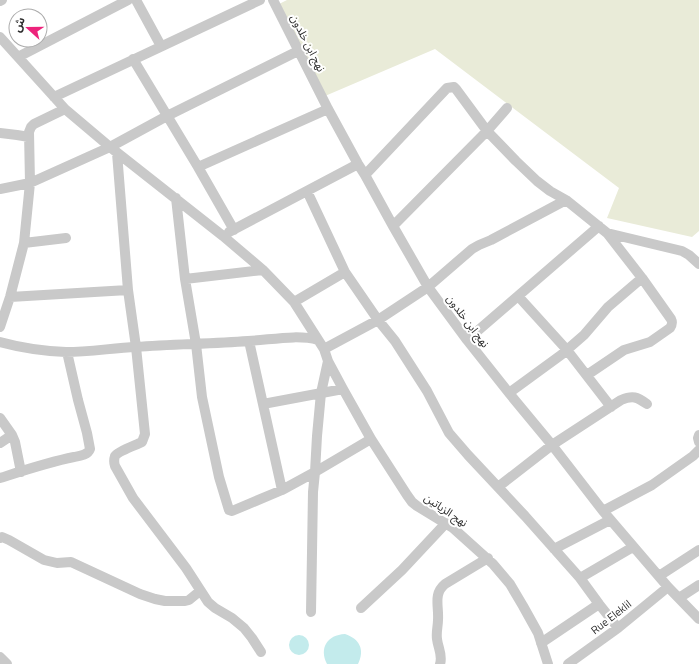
<svg xmlns="http://www.w3.org/2000/svg" width="699" height="664" font-family="'Titillium Web','Noto Sans Arabic',sans-serif">
  <style>
    .green { fill: #e9ebd8 }
    .water { fill: #c3ebec }
    .lines { fill: none; stroke-linecap: round; stroke-linejoin: round }
    .minor { stroke: #c9c9c9; stroke-width: 10 }
    .labels { text-anchor: middle; dominant-baseline: central; stroke-width: 4; stroke-linejoin: round; paint-order: stroke }
    .street-label { font-size: 11px; fill: #2c2c2c; stroke: #fff }
  </style>
  <rect width="100%" height="100%" fill="#fff"/>
  <!-- green -->
  <path class="green" d="M287 0H699V231L692 237 607 218 619 188 435 49 318 99 277 5Z"/>
  <!-- water -->
  <path class="water" d="M345 634C360 639 365 650 358 664H327C319 648 327 635 345 634Z
    M289 645a10 10 0 1 1 20 0a10 10 0 1 1-20 0Z"/>
  <g class="lines">
    <!-- minor -->
    <path class="minor" d="M136 0 161 46
      M273 0 328 109 358 164 365 175 393 226 428 287 467 340 509 393 552 445 603 511 668 587 699 619
      M0 1 2 0
      M0 37 65 109 110 147 223 236 263 270 294 302 324 349 328 361 343 389 371 439 407 495 412 502 417 506 453 528 493 564 510 584 523 606 538 633 548 664
      M18 57 128 0
      M133 59 198 167 234 230
      M54 97 260 0
      M0 133 17 135 29 137
      M117 153 128 290 136 347 145 434 142 442C136 445 118 451 115 456 114 459 114 463 115 466L133 498 186 568 208 602 215 608 232 618 244 628 252 638 261 652
      M198 167 328 109
      M365 175 447 88 454 87 456 89 487 131 516 161 537 181 550 191 566 200 607 233 682 251 689 255 699 264
      M0 189 30 183 110 147 167 116 298 51
      M307 191 345 272 378 320 395 341 427 391 449 433 468 455 525 516 580 578 599 604 618 628
      M176 198 185 279 196 344 202 397 219 477 229 510 232 511 282 490 315 472 371 439
      M393 226 487 131 507 108
      M229 232 358 164
      M24 243 66 238
      M185 279 263 270
      M518 296 567 350 611 407
      M10 297 128 290
      M294 302 345 272
      M0 327 10 297 24 243 30 183 29 132 31 127 34 124 65 109
      M467 340 599 226
      M249 341 282 490
      M0 342C22 348 43 351 66 352 89 352 113 348 136 347 173 344 211 344 248 341 270 340 297 334 318 340
      M324 349 378 320 428 287 472 249 479 245 491 240 566 200
      M587 375 624 350 650 342 670 328C672 325 673 323 671 319L642 278
      M509 393 561 355 584 335 608 307 642 278 607 233
      M263 404 343 389
      M0 418 12 435 15 442 21 472
      M699 435 698 438 699 442
      M0 443 12 435
      M0 478C25 470 49 462 74 457 80 456 88 455 90 449L87 433 78 400 67 352
      M498 487 552 445 621 400C633 395 637 397 647 404
      M603 511 652 485 693 456 699 450
      M0 538 2 537 9 540 44 560 57 563 71 562 140 594 155 599 165 601H185L189 600 200 591
      M554 549 610 520
      M659 576 699 550
      M580 578 633 547
      M679 598 699 585
      M361 608 402 570 446 523
      M311 612 313 492 315 472 317 436 321 393 328 361
      M541 643 599 604
      M0 657 7 664
      M440 664C443 655 438 648 437 639 436 632 438 626 438 620 439 606 433 594 445 584L488 558
      M568 664 618 628 668 587"/>
  </g>
  <g class="labels">
    <!-- street labels -->
    <g class="street-label">
      <text transform="translate(308 43) rotate(63)">نهج ابن خلدون</text>
      <text transform="translate(468 321) rotate(53)">نهج ابن خلدون</text>
      <text transform="translate(446 510) rotate(34)">نهج الزياتين</text>
      <text transform="translate(611 617) rotate(-38)">Rue Eleklil</text>
    </g>
  </g>
  <!-- north arrow -->
  <g transform="translate(28 28) rotate(291)"><circle r="19" fill="#ffffff" stroke="#ababab"/>
  <path d="M0-3L7 15L0 10L-7 15Z" fill="#ed237b"/>
  <text y="-6" font-size="11" font-weight="bold" text-anchor="middle" fill="#2c2c2c">ش</text>
  </g>
</svg>
